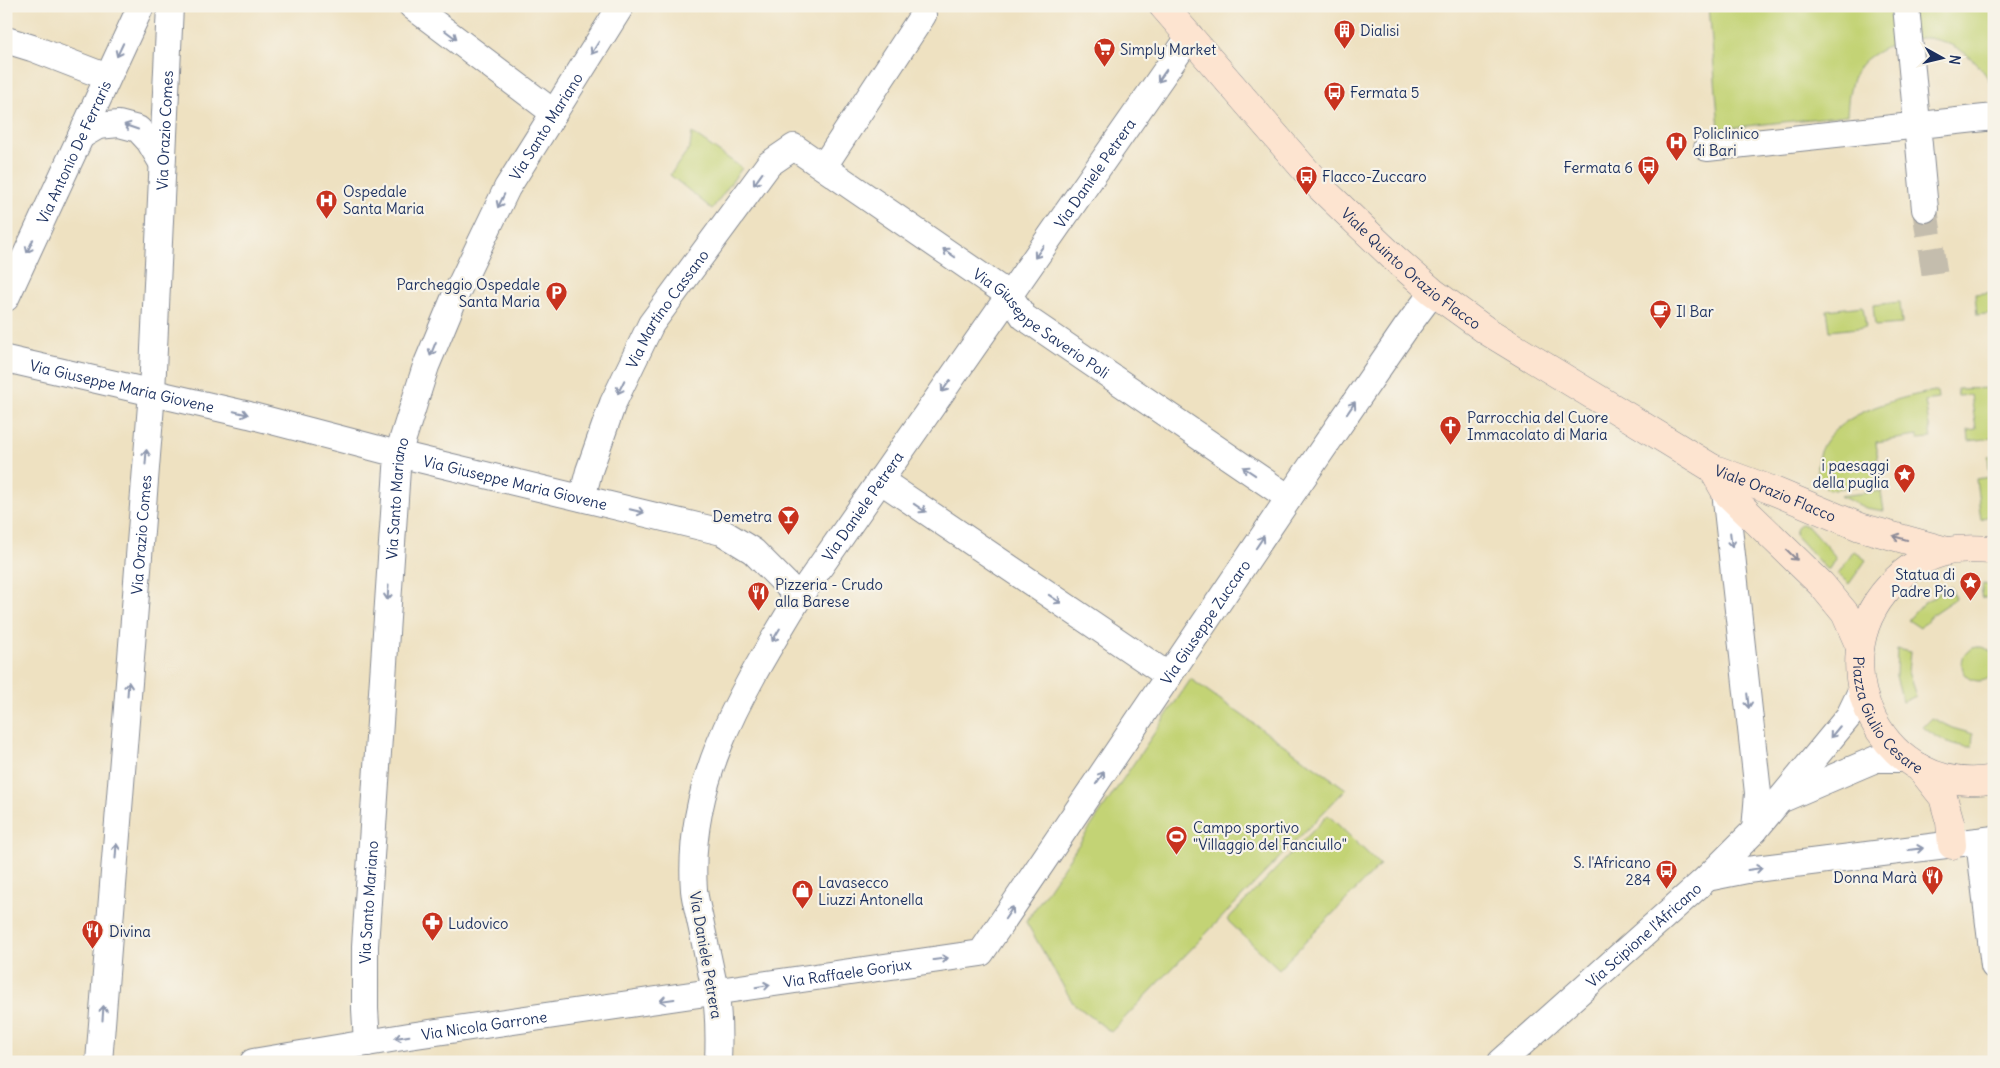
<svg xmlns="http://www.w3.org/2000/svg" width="2000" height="1068" font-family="Delius,sans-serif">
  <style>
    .green { fill: #c3d375; stroke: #6f816a }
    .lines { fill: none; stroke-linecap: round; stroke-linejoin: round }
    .street-tunnel { stroke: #c4bdad; stroke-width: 26; stroke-dasharray: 26 13; stroke-linecap: butt }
    .street-casing { stroke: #848890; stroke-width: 28 }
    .secondary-casing { stroke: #848890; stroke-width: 29 }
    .street { stroke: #fff; stroke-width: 26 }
    .secondary { stroke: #fde4d0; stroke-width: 28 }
    .oneway { stroke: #8d97ae }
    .oneway2 { stroke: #8c8a97 }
    .labels { text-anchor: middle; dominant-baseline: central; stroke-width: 4.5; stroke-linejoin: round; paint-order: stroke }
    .poi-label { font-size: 15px; fill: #1b2f5e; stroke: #f7f3e8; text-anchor: start }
    .street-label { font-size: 15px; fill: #1b2f5e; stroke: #f7f3e8 }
  </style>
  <rect width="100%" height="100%" fill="#f7f3e8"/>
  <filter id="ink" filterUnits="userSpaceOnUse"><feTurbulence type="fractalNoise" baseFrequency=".02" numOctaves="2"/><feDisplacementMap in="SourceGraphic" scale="10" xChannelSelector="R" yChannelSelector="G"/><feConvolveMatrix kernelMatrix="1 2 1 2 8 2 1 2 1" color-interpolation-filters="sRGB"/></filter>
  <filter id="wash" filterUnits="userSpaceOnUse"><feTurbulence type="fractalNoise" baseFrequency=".0096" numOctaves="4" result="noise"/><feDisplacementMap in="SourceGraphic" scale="20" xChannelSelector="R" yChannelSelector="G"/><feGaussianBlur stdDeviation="1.12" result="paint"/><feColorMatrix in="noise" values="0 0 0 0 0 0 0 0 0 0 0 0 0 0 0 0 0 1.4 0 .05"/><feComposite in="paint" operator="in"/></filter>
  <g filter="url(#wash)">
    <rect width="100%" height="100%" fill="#eee1c1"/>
    <!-- green -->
    <path class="green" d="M1709 6H1994V90C1983 63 1954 39 1924 38 1912 38 1901 42 1890 46 1876 52 1862 59 1855 74 1849 87 1848 100 1847 115L1719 129Z
      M692 133 742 168 712 209 670 175 690 147Z
      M1994 292V313L1977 315 1975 294Z
      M1900 302 1902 324 1875 326 1873 305Z
      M1863 306 1866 327 1830 331 1827 310Z
      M1994 388V438L1969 441 1968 430 1976 429 1971 395 1958 396 1957 389Z
      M1935 391 1937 392 1938 399 1925 401 1931 438 1918 439 1917 436 1876 442 1880 483 1828 490C1819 481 1815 472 1818 459 1826 415 1897 398 1935 391Z
      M1994 455V513L1981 520 1976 479 1990 477 1988 456Z
      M1881 491 1884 511 1866 508 1840 496Z
      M1801 524 1809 527 1835 556V559L1829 569H1826L1795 535 1797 527Z
      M1854 551 1866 560 1849 584 1838 574Z
      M1983 584 1994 586V599L1981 597Z
      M1951 586 1955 599 1934 613 1920 628 1908 620 1923 603Z
      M1962 664a17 17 0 1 1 34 0a17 17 0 1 1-34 0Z
      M1897 649 1910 652 1908 672 1916 696 1903 702 1896 676Z
      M1191 679 1346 789 1111 1032 1073 1003 1026 922Z
      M1932 718 1952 728 1973 734 1972 747C1954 747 1936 738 1923 727Z
      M1328 815 1380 865 1279 969 1227 920Z"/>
  </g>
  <g filter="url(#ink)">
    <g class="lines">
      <!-- street-tunnel -->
      <path class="street-tunnel" d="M1925 209 1935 277"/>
      <defs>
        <g id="street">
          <path d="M412 6 554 113"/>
          <path d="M1906 6 1925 209"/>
          <path d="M6 40 32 48 107 77"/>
          <path d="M81 136 98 126 119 124 138 129 149 141 162 163"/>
          <path d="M1707 148 1994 117"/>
          <path d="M824 166 923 15"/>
          <path id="s1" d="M6 298 141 6"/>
          <path id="s2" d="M6 359 249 415 398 454 722 532 753 551 799 597"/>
          <path d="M880 480 1169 676"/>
          <path d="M1725 491 1758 793 1755 830"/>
          <path id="s3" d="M582 498 589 471 613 403 651 324 769 164 794 147 1009 295 1024 317 1289 498"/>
          <path d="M1785 798 1876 759H1905"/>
          <path d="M1979 841 1994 966"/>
          <path d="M1707 878 1747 870 1994 839"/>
          <path id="s4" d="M367 1043 365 1009V946L398 454 426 366 456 294 507 188 621 6"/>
          <path id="s5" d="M99 1062 152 392 170 6"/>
          <path id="s6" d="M253 1062 409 1036 981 953 1289 498 1406 328 1433 292"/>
          <path id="s7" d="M718 1062C719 1038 719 1014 715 990 710 967 705 943 700 920 698 910 695 900 694 890 686 778 744 689 799 597L1190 36"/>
          <path id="s8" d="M1501 1062 1707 878 1755 830 1849 716 1861 691"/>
        </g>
        <g id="secondary">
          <path id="s9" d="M1163 6 1321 188 1394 258 1433 292 1487 331 1712 468 1769 489 1860 527 1947 551"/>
          <path d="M1712 468 1725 491 1821 584 1845 613 1860 647"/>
          <path id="s10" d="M1994 550C1979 549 1963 548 1948 551 1926 556 1905 569 1890 586 1816 665 1885 800 1994 779"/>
          <path d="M1920 768 1943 797 1950 822 1952 845"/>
        </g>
      </defs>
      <!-- street casing -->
      <use href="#street" class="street-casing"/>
      <!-- secondary casing -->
      <use href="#secondary" class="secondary-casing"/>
      <!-- street -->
      <use href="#street" class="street"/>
      <!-- secondary -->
      <use href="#secondary" class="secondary"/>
    </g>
    <!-- one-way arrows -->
    <defs><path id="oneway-shaft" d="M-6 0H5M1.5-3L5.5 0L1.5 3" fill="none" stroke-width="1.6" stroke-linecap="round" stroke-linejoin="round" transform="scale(1.25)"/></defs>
    <g class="oneway">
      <use href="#oneway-shaft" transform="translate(451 35) rotate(37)"/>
      <use href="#oneway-shaft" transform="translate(595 48) rotate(122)"/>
      <use href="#oneway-shaft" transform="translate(120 50) rotate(115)"/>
      <use href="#oneway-shaft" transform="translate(1162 76) rotate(125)"/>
      <use href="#oneway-shaft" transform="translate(131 127) rotate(-161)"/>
      <use href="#oneway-shaft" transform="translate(758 179) rotate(126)"/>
      <use href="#oneway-shaft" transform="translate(501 201) rotate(116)"/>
      <use href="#oneway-shaft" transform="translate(30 246) rotate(115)"/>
      <use href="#oneway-shaft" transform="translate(1039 252) rotate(125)"/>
      <use href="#oneway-shaft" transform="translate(949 253) rotate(-145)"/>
      <use href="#oneway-shaft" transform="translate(433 349) rotate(112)"/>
      <use href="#oneway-shaft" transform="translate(946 386) rotate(126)"/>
      <use href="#oneway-shaft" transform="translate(621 387) rotate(116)"/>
      <use href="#oneway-shaft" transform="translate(1351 408) rotate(-56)"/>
      <use href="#oneway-shaft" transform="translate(241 413) rotate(13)"/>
      <use href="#oneway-shaft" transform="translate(146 457) rotate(-86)"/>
      <use href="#oneway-shaft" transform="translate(1249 471) rotate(-146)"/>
      <use href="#oneway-shaft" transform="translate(920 508) rotate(34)"/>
      <use href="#oneway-shaft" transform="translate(637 511) rotate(14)"/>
      <use href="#oneway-shaft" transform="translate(1731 540) rotate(84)"/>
      <use href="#oneway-shaft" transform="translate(1260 542) rotate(-56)"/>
      <use href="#oneway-shaft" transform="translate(388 593) rotate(94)"/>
      <use href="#oneway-shaft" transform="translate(1055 599) rotate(34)"/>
      <use href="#oneway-shaft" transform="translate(776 635) rotate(121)"/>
      <use href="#oneway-shaft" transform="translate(128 689) rotate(-86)"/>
      <use href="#oneway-shaft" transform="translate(1748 701) rotate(84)"/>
      <use href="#oneway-shaft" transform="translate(1835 732) rotate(130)"/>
      <use href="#oneway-shaft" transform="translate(1100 778) rotate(-56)"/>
      <use href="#oneway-shaft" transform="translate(1916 849) rotate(-7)"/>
      <use href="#oneway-shaft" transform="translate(116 851) rotate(-86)"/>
      <use href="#oneway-shaft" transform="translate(1755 869) rotate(-8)"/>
      <use href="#oneway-shaft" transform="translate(1009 913) rotate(-56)"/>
      <use href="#oneway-shaft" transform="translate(941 959) rotate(-8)"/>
      <use href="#oneway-shaft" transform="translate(763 986) rotate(-9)"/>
      <use href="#oneway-shaft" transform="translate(667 1000) rotate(172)"/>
      <use href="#oneway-shaft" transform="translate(103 1013) rotate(-86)"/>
      <use href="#oneway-shaft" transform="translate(402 1037) rotate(170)"/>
    </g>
    <g class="oneway2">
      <use href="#oneway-shaft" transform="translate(1900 538) rotate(-164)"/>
      <use href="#oneway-shaft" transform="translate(1792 555) rotate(45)"/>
    </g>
  </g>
  <!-- icons -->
  <defs>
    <symbol id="building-pin" viewBox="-11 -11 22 30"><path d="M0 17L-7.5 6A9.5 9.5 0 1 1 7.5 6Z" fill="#c8321e" stroke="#f7f3e8"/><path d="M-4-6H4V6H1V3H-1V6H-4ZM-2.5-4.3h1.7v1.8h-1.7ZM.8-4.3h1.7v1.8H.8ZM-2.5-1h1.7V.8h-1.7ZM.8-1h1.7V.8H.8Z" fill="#fff"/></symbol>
    <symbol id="supermarket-pin" viewBox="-11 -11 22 30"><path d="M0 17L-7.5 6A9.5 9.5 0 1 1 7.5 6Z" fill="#c8321e" stroke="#f7f3e8"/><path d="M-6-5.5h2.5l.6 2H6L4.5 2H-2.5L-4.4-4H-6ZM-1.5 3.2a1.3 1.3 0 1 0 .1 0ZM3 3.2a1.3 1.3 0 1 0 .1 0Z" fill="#fff"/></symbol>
    <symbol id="bus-pin" viewBox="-11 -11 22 30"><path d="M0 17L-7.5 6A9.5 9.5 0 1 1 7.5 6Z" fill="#c8321e" stroke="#f7f3e8"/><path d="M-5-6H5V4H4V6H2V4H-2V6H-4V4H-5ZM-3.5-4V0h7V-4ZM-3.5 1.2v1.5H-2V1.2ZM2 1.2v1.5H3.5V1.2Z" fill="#fff"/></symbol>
    <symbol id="hospital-pin" viewBox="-11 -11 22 30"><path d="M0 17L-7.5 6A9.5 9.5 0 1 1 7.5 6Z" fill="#c8321e" stroke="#f7f3e8"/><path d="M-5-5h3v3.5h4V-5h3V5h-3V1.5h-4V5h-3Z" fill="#fff"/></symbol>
    <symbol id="parking-pin" viewBox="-11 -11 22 30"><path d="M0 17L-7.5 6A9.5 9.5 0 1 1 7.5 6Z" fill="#c8321e" stroke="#f7f3e8"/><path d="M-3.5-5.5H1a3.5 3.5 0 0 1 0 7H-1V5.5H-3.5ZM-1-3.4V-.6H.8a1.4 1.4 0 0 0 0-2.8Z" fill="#fff"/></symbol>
    <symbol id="cafe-pin" viewBox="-11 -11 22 30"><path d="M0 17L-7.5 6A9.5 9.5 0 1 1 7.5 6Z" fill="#c8321e" stroke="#f7f3e8"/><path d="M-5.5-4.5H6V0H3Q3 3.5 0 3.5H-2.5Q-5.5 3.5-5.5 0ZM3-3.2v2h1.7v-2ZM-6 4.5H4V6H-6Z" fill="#fff"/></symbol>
    <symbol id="church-pin" viewBox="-11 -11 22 30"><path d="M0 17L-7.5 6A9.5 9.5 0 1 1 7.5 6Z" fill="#c8321e" stroke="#f7f3e8"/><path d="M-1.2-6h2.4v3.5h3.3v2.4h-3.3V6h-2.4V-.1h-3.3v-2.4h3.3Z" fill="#fff"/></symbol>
    <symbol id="sight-pin" viewBox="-11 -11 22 30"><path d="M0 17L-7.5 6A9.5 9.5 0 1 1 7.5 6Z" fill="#c8321e" stroke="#f7f3e8"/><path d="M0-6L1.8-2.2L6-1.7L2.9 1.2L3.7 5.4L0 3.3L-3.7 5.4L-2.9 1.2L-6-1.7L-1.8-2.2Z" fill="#fff"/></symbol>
    <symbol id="bar-pin" viewBox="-11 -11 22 30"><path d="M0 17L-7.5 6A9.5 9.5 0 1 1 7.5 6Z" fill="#c8321e" stroke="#f7f3e8"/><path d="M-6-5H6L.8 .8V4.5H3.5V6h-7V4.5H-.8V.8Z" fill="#fff"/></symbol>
    <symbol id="restaurant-pin" viewBox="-11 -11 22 30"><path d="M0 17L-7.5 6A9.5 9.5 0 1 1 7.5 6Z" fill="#c8321e" stroke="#f7f3e8"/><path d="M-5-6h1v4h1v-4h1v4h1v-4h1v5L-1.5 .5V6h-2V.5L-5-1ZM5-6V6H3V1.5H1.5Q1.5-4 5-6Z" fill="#fff"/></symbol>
    <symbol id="stadium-pin" viewBox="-11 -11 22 30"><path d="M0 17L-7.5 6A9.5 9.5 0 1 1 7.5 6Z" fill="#c8321e" stroke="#f7f3e8"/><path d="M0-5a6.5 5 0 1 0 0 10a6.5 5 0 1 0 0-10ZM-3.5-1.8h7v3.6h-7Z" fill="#fff"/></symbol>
    <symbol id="shop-pin" viewBox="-11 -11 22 30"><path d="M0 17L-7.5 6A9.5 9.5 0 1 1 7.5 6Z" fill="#c8321e" stroke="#f7f3e8"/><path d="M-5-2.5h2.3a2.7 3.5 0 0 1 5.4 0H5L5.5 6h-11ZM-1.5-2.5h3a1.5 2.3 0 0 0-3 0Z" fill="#fff"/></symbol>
    <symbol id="pharmacy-pin" viewBox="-11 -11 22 30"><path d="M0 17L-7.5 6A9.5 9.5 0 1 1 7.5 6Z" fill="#c8321e" stroke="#f7f3e8"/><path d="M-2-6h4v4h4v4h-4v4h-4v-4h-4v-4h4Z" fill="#fff"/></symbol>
  </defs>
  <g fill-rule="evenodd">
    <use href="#building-pin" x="1332" y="18" width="25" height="34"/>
    <use href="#supermarket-pin" x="1092" y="36" width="25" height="34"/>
    <use href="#bus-pin" x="1322" y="80" width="25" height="34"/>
    <use href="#hospital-pin" x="1664" y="130" width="25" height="34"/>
    <use href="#bus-pin" x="1636" y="154" width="25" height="34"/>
    <use href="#bus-pin" x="1294" y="164" width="25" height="34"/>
    <use href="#hospital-pin" x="314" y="188" width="25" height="34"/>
    <use href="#parking-pin" x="544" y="280" width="25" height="34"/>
    <use href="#cafe-pin" x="1648" y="298" width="25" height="34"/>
    <use href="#church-pin" x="1438" y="414" width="25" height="34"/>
    <use href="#sight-pin" x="1892" y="462" width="25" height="34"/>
    <use href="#bar-pin" x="776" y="504" width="25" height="34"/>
    <use href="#sight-pin" x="1958" y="570" width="25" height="34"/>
    <use href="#restaurant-pin" x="746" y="580" width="25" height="34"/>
    <use href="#stadium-pin" x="1164" y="824" width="25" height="34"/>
    <use href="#bus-pin" x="1654" y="858" width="25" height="34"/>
    <use href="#restaurant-pin" x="1920" y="864" width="25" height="34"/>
    <use href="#shop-pin" x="790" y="878" width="25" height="34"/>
    <use href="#pharmacy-pin" x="420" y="910" width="25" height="34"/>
    <use href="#restaurant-pin" x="80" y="918" width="25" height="34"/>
  </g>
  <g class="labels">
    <!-- poi labels -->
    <g class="poi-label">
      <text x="1360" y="30">Dialisi</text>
      <text x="1120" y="49">Simply Market</text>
      <text x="1350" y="92">Fermata 5</text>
      <text x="1693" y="133">Policlinico<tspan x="1693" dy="17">di Bari</tspan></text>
      <text x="1633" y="167" text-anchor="end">Fermata 6</text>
      <text x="1322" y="176">Flacco-Zuccaro</text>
      <text x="343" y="191">Ospedale<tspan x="343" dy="17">Santa Maria</tspan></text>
      <text x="540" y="284" text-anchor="end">Parcheggio Ospedale<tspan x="540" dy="17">Santa Maria</tspan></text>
      <text x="1676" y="311">Il Bar</text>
      <text x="1467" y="417">Parrocchia del Cuore<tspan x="1467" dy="17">Immacolato di Maria</tspan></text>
      <text x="1889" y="465" text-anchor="end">i paesaggi<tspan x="1889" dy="17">della puglia</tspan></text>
      <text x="772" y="516" text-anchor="end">Demetra</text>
      <text x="1955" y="574" text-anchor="end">Statua di<tspan x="1955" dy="17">Padre Pio</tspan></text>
      <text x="775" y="584">Pizzeria - Crudo<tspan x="775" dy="17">alla Barese</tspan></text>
      <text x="1193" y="827">Campo sportivo<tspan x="1193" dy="17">"Villaggio del Fanciullo"</tspan></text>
      <text x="1651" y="862" text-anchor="end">S. l'Africano<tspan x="1651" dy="17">284</tspan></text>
      <text x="1917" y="877" text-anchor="end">Donna Marà</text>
      <text x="818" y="882">Lavasecco<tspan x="818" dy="17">Liuzzi Antonella</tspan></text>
      <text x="448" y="923">Ludovico</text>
      <text x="109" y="931">Divina</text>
    </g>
    <!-- street labels -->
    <g class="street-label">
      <text stroke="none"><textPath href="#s4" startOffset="951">Via Santo Mariano</textPath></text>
      <text stroke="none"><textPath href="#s5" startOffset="934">Via Orazio Comes</textPath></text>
      <text stroke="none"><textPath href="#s1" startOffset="161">Via Antonio De Ferraris</textPath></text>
      <text stroke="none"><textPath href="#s7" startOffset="1008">Via Daniele Petrera</textPath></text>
      <text stroke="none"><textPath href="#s9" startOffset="362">Viale Quinto Orazio Flacco</textPath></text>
      <text stroke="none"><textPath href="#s3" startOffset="209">Via Martino Cassano</textPath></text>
      <text stroke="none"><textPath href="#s3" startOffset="721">Via Giuseppe Saverio Poli</textPath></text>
      <text stroke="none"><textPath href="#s2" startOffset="119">Via Giuseppe Maria Giovene</textPath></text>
      <text stroke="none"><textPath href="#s2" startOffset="524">Via Giuseppe Maria Giovene</textPath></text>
      <text stroke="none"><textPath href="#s9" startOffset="792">Viale Orazio Flacco</textPath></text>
      <text stroke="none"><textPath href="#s4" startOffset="546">Via Santo Mariano</textPath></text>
      <text stroke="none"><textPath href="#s7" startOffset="602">Via Daniele Petrera</textPath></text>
      <text stroke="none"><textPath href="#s5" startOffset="529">Via Orazio Comes</textPath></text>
      <text stroke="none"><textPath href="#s6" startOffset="1136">Via Giuseppe Zuccaro</textPath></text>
      <text stroke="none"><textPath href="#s10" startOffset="261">Piazza Giulio Cesare</textPath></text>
      <text stroke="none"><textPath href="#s4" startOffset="141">Via Santo Mariano</textPath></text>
      <text stroke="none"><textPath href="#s8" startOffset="191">Via Scipione l'Africano</textPath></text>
      <text transform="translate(706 955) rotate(80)">Via Daniele Petrera</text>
      <text stroke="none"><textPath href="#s6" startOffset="601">Via Raffaele Gorjux</textPath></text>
      <text stroke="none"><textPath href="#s6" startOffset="234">Via Nicola Garrone</textPath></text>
    </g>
  </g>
  <!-- margin -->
  <rect width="2000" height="1068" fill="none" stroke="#f7f3e8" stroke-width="25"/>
  <!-- north arrow -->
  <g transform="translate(1942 58) rotate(98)" stroke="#f7f3e8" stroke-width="4" paint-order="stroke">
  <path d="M0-4L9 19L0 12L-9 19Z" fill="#1b2f5e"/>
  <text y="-8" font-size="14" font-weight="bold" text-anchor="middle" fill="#1b2f5e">N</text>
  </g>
</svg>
